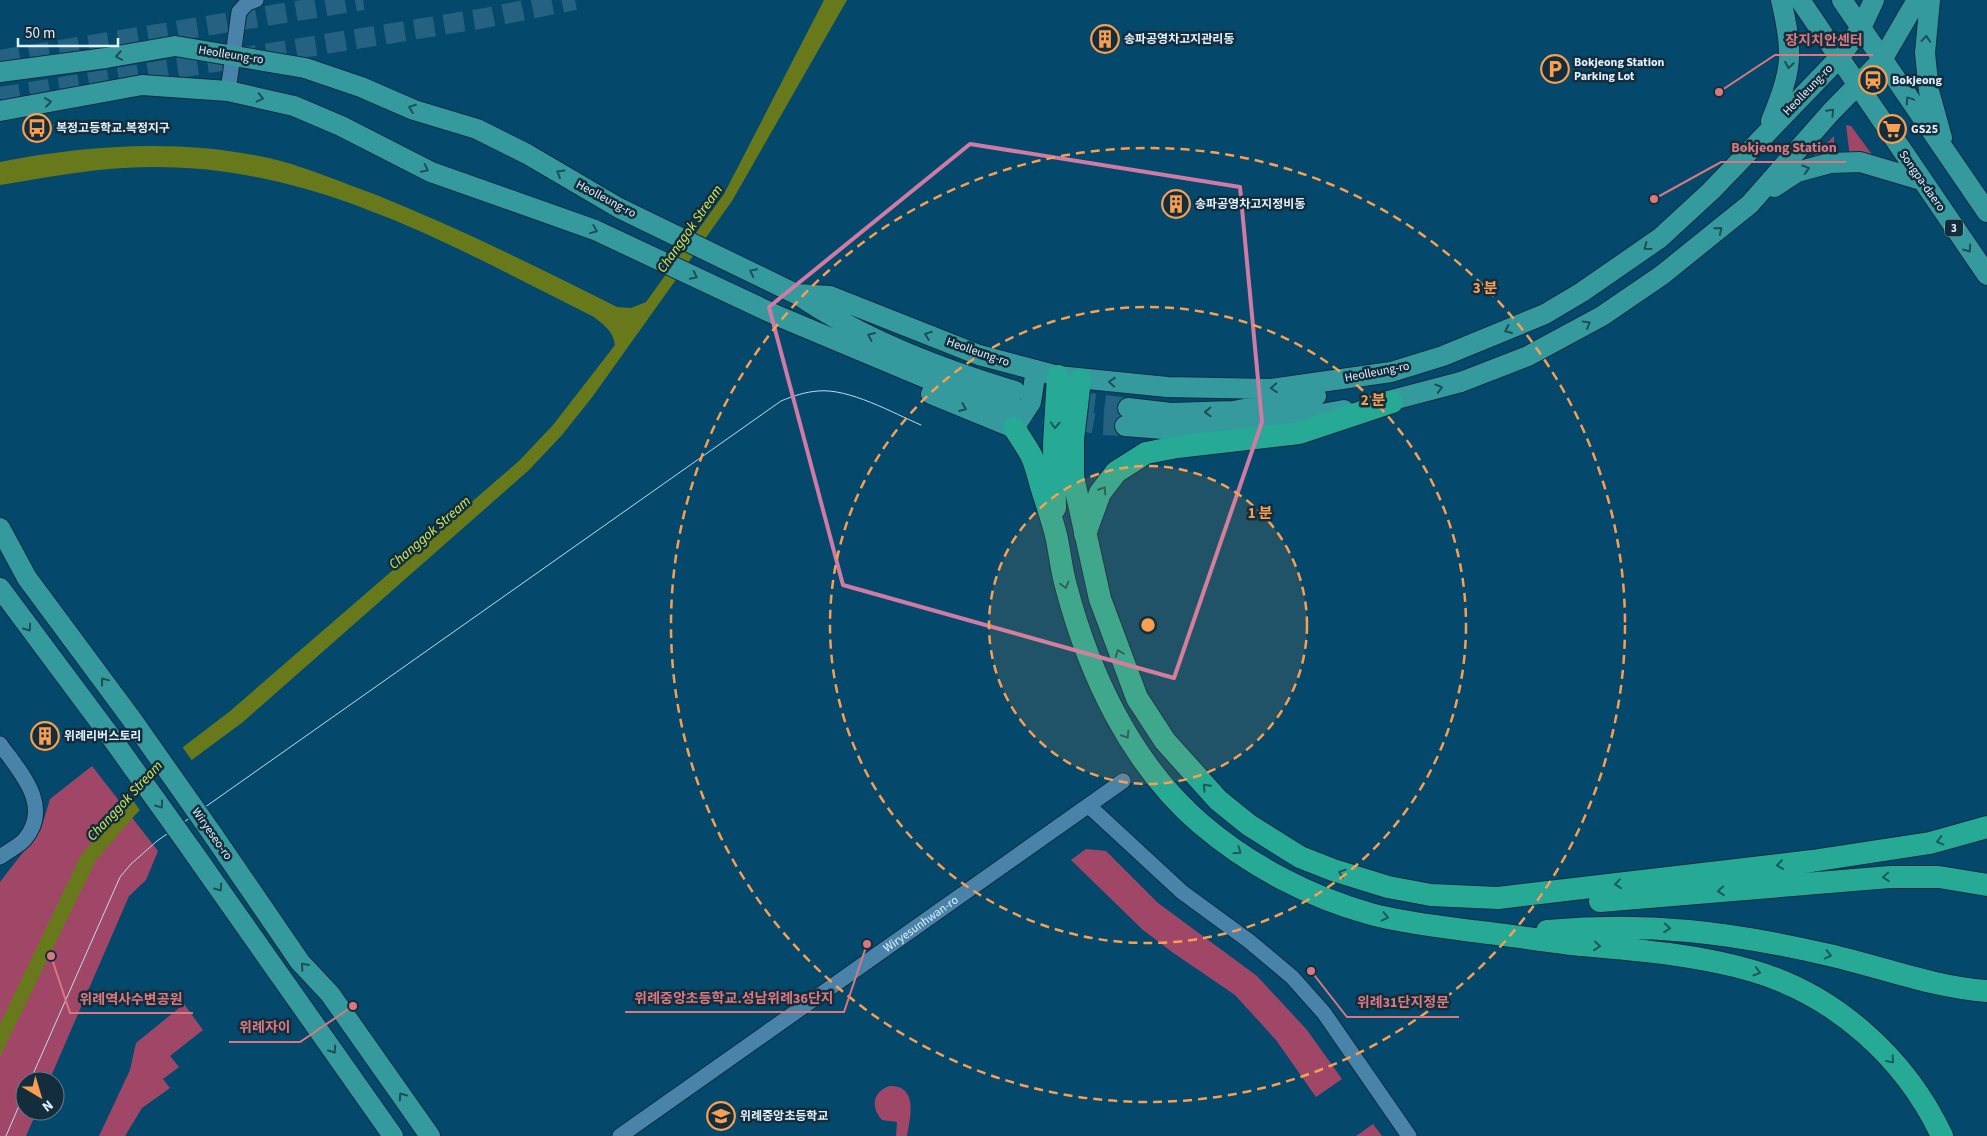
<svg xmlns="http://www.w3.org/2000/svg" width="1987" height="1136" font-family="'Source Sans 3','Noto Sans KR',sans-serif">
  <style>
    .green { fill: #a04768 }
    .water { fill: #68791c }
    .pier { fill: #04496c }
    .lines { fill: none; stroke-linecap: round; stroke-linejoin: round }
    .major-tunnel { stroke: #256282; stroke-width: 20; stroke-dasharray: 20 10; stroke-linecap: butt }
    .minor-casing { stroke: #0e2d41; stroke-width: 17 }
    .major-casing { stroke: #0e2d41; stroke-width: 22 }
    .highway-casing { stroke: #0e2d41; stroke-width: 24 }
    .minor { stroke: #4983a9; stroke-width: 15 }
    .major { stroke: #349a9d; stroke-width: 20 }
    .highway { stroke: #26aa95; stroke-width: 22 }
    .tram { stroke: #c0d9e9; stroke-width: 1 }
    .major-bridge-casing { stroke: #0e2d41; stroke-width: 22; stroke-linecap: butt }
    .major-bridge { stroke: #349a9d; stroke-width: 20 }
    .oneway { stroke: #1e4e5a }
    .oneway2 { stroke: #1a595c }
    .marked { fill: none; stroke: #d07aa4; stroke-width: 4; stroke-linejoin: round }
    .ring { fill: none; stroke: #fa9f4f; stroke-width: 2.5; stroke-dasharray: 9 6 }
    .labels { text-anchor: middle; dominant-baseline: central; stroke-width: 5; stroke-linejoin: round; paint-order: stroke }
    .shield { fill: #142d3d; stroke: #a3b6c4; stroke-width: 1 }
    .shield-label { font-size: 11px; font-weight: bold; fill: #e0f1fe }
    .poi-label { font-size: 12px; font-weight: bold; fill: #e0f1fe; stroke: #142d3d; text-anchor: start }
    .street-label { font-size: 12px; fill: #e0f1fe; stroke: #142d3d }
    .water-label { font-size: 14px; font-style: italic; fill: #d2ef59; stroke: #142d3d }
    .centre { fill: #fa9f4f; stroke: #142d3d; stroke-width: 2.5 }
    .ring-label { font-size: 15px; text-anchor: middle; font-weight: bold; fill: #fa9f4f; stroke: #142d3d; stroke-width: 5; stroke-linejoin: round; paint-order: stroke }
    .leader { fill: none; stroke: #da787e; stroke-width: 2 }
    .callout-dot { fill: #da787e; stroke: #142d3d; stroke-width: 2 }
    .callout-label { font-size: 14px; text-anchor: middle; font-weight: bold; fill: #da787e; stroke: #142d3d; stroke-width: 5; stroke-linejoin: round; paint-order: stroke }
  </style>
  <rect width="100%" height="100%" fill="#04496c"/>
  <!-- green -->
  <path class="green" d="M1846 125 1851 126 1876 160 1850 158Z
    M1834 136V159L1805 165Z
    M92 766 158 851 146 880 129 896 49 1081H25V1111H37L26 1136H0V882L41 829 50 799Z
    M1086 849 1106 851 1158 903 1257 976 1307 1030 1342 1079 1316 1097 1276 1040 1235 995 1172 952 1143 930 1071 860Z
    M184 1004 203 1030 170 1056 179 1067 163 1079 170 1088 142 1108 125 1136H99L130 1070 136 1043Z
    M889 1086C919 1085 910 1118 907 1136H896L897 1122 882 1120C870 1107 873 1092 889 1086Z
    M1373 1124 1382 1136H1356Z"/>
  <!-- water -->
  <path class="water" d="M824 0H847L732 201 593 396 562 435 529 470 243 722 193 759 135 815 96 860 0 1057V1024L81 855 125 804 183 747 229 712 519 461 553 425 615 345C613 331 604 325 594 317 452 246 314 165 150 167 100 167 50 177 0 185V162C91 144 190 138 281 161 313 170 343 183 374 194 457 227 537 267 617 307L631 308 646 302 724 194Z"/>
  <!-- pier -->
  <path class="pier" d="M181 745 193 762 141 812 130 796Z"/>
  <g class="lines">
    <!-- major-tunnel -->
    <path class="major-tunnel" d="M0 60 363 0
      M0 97 485 18 575 0
      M1016 391 1029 395 1128 408
      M1015 408 1102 425 1125 426"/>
    <defs>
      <g id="minor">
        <path d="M228 91 239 12 247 3 256 0"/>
        <path d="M0 744C19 771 53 805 25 839 19 846 8 851 0 857"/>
        <path d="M1089 806 1182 892 1249 941 1292 977 1324 1013 1409 1136"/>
        <path id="s1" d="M620 1136 1123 781"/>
      </g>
      <path id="major" d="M1800 0 1987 275
        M1842 0 1987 212
        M1930 0 1925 53 1929 91 1942 138
        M0 72 106 58 175 46 305 68 361 87 414 110 477 129 527 154 619 208 796 294 830 296 979 355 1058 376 1167 387 1271 389 1391 372 1443 356 1545 314 1582 292 1660 238 1711 191 1839 58 1861 28 1874 0
        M0 111 142 85 228 91 294 106 341 126 431 172 595 230 778 316 952 389 1015 408
        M1771 121C1792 69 1794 55 1781 0
        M1774 187 1797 172 1830 163 1860 162 1921 180
        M798 295C863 339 939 368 1015 391
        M931 394 1014 428 1031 402 1036 370
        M1377 404 1461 382 1528 356 1602 316 1662 275 1750 204 1831 112 1882 60 1917 0
        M1128 408 1171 413 1233 411 1316 396
        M1125 426 1163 429 1251 427 1344 410
        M0 528 27 578 133 721
        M0 588 111 737
        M211 832 300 962 330 994 430 1136
        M191 849 393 1136"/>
      <path id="highway" d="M1080 380 1073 439V477L1100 599 1137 698 1165 741 1218 800 1249 825 1300 857 1333 870 1388 887 1431 895 1498 898 1812 861 1930 843 1987 827
        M1014 428C1020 437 1026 446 1031 455 1036 465 1038 476 1041 486 1046 502 1052 519 1056 535 1060 552 1061 569 1066 586 1089 674 1131 764 1201 824 1249 865 1309 897 1371 914 1404 923 1438 926 1472 931 1509 935 1545 941 1581 945 1639 950 1698 955 1753 971 1836 995 1906 1059 1942 1136
        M1055 508 1054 444 1058 376
        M1085 534 1100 493 1116 472 1146 453 1177 447 1299 433 1392 402
        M1600 901 1890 877H1939L1987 885
        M1547 931C1648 922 1730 932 1829 955 1882 967 1932 987 1987 991"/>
    </defs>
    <!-- minor casing -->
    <use href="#minor" class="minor-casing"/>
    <!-- major casing -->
    <use href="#major" class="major-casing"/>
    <!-- highway casing -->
    <use href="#highway" class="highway-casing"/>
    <!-- minor -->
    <use href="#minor" class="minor"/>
    <!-- major -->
    <use href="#major" class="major"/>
    <!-- highway -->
    <use href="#highway" class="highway"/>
    <!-- tram -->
    <path class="tram" d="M30 1081 120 877 131 864 157 841 781 401C793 396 805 392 818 391 849 388 893 413 921 425
      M6 1136 25 1092"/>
    <defs>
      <path id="major-bridge" d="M133 721 211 832
        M111 737 191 849"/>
    </defs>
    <!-- major-bridge casing -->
    <use href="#major-bridge" class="major-bridge-casing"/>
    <!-- major-bridge -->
    <use href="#major-bridge" class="major-bridge"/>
  </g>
  <!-- one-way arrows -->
  <defs><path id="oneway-chevron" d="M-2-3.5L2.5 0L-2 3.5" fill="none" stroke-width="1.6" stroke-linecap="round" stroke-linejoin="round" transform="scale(1.25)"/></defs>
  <g class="oneway">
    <use href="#oneway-chevron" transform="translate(1926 39) rotate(-86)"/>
    <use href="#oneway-chevron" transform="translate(119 56) rotate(170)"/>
    <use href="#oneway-chevron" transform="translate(1789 65) rotate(99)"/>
    <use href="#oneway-chevron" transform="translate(260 98) rotate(13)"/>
    <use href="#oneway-chevron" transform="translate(1909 100) rotate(-124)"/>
    <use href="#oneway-chevron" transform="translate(48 102) rotate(-8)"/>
    <use href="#oneway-chevron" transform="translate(412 108) rotate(-159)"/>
    <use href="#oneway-chevron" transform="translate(1831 112) rotate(-46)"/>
    <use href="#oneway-chevron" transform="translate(425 169) rotate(26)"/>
    <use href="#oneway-chevron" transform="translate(1806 169) rotate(-16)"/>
    <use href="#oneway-chevron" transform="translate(560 173) rotate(-149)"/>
    <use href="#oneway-chevron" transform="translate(594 230) rotate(22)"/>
    <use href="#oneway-chevron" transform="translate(1719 230) rotate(-40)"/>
    <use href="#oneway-chevron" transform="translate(1647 247) rotate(144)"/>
    <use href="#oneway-chevron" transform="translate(1968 249) rotate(55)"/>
    <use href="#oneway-chevron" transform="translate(753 272) rotate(-154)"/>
    <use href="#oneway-chevron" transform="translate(694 276) rotate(26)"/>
    <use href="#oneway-chevron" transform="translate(1587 324) rotate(-30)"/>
    <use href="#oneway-chevron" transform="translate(1508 330) rotate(156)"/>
    <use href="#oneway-chevron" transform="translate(928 335) rotate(-159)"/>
    <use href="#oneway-chevron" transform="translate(871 336) rotate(-156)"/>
    <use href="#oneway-chevron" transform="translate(1112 382) rotate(-175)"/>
    <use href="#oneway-chevron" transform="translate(1274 388) rotate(175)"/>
    <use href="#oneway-chevron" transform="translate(1439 388) rotate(-16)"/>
    <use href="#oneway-chevron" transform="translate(963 408) rotate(23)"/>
    <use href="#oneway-chevron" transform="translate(1208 412) rotate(178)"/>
    <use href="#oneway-chevron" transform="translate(28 628) rotate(54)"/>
    <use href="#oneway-chevron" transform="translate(104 681) rotate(-127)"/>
    <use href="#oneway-chevron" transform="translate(160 805) rotate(54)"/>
    <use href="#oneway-chevron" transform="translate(219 888) rotate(55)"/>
    <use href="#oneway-chevron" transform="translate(304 966) rotate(-132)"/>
    <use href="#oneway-chevron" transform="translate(333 1050) rotate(55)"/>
    <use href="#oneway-chevron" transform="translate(402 1096) rotate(-125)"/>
  </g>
  <g class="oneway2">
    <use href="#oneway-chevron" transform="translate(1055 425) rotate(93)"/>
    <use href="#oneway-chevron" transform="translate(1103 490) rotate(-57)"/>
    <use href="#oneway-chevron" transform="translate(1065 585) rotate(75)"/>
    <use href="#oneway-chevron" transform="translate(1119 653) rotate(-111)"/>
    <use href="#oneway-chevron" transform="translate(1126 735) rotate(58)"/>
    <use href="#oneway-chevron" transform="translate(1206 787) rotate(-134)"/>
    <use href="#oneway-chevron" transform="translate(1940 841) rotate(166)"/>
    <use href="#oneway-chevron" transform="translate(1238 851) rotate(35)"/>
    <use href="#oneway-chevron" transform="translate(1780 865) rotate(172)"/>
    <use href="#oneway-chevron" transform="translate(1342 873) rotate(-162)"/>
    <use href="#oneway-chevron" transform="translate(1886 877) rotate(176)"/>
    <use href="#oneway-chevron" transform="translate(1618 884) rotate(173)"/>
    <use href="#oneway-chevron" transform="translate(1721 891) rotate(175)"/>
    <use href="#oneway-chevron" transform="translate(1385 917) rotate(13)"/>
    <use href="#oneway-chevron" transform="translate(1667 928) rotate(4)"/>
    <use href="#oneway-chevron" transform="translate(1597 946) rotate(5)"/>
    <use href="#oneway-chevron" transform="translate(1828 955) rotate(13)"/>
    <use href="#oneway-chevron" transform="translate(1757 972) rotate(17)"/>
    <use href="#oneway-chevron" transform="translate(1891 1060) rotate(49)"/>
  </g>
  <!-- marked area -->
  <path class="marked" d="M970 144 1240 187 1262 422 1174 678 843 585 769 307Z"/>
  <!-- distance rings -->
  <circle cx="1148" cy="625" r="159" fill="#fa9f4f" fill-opacity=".12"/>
  <g class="ring">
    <circle cx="1148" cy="625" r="159"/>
    <circle cx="1148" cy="625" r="318"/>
    <circle cx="1148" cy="625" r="477"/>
  </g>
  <!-- icons -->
  <defs>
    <symbol id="building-ring" viewBox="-11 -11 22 22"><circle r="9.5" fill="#142d3d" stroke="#fa9f4f" stroke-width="1.5"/><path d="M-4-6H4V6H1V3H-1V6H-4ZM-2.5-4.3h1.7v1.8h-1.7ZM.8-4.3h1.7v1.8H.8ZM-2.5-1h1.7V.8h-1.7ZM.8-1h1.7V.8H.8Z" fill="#fa9f4f"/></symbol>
    <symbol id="parking-ring" viewBox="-11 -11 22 22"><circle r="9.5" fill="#142d3d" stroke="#fa9f4f" stroke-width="1.5"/><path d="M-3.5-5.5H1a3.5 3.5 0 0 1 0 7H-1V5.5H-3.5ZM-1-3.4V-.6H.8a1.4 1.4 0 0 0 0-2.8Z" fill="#fa9f4f"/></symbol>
    <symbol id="station-ring" viewBox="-11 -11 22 22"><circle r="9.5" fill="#142d3d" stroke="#fa9f4f" stroke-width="1.5"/><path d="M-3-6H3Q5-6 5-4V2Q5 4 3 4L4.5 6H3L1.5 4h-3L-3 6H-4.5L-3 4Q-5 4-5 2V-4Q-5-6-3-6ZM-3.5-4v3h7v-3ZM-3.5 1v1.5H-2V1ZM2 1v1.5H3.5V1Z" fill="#fa9f4f"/></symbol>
    <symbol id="bus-ring" viewBox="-11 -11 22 22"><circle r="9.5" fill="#142d3d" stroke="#fa9f4f" stroke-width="1.5"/><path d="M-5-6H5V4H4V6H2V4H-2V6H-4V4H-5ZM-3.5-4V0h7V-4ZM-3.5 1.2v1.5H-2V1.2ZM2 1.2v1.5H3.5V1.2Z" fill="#fa9f4f"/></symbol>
    <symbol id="supermarket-ring" viewBox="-11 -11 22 22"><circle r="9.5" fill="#142d3d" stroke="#fa9f4f" stroke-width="1.5"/><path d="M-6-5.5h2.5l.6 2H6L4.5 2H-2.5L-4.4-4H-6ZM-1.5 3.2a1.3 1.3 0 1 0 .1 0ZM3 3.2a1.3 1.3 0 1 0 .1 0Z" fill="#fa9f4f"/></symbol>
    <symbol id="school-ring" viewBox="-11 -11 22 22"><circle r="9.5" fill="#142d3d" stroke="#fa9f4f" stroke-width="1.5"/><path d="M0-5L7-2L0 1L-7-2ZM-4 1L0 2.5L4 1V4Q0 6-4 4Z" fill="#fa9f4f"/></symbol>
  </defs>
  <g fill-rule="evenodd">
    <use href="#building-ring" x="1089" y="23" width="32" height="32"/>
    <use href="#parking-ring" x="1539" y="53" width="32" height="32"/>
    <use href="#station-ring" x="1857" y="64" width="32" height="32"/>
    <use href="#bus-ring" x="21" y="112" width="32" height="32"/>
    <use href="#supermarket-ring" x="1876" y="113" width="32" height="32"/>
    <use href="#building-ring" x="1160" y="188" width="32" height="32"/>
    <use href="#building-ring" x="29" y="720" width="32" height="32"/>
    <use href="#school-ring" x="705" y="1100" width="32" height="32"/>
  </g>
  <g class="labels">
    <!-- shield labels -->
    <rect class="shield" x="1945" y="219.5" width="18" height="17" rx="4"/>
    <g class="shield-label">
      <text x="1954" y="228">3</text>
    </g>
    <!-- poi labels -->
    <g class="poi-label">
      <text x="1124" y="39">송파공영차고지관리동</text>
      <text x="1574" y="62">Bokjeong Station<tspan x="1574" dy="14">Parking Lot</tspan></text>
      <text x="1892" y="80">Bokjeong</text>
      <text x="56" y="128">복정고등학교.복정지구</text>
      <text x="1911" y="129">GS25</text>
      <text x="1195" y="204">송파공영차고지정비동</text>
      <text x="64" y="736">위례리버스토리</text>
      <text x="740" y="1116">위례중앙초등학교</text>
    </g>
    <!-- street labels -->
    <g class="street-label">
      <text transform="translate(231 55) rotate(9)">Heolleung-ro</text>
      <text transform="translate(1808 90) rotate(-46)">Heolleung-ro</text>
      <text transform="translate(1922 181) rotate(55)">Songpa-daero</text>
      <text transform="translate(606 199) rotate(28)">Heolleung-ro</text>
      <text transform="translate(978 352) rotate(19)">Heolleung-ro</text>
      <text transform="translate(1377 372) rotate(-11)">Heolleung-ro</text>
      <text transform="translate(212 834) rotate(55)">Wiryeseo-ro</text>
      <text stroke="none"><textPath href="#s1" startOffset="368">Wiryesunhwan-ro</textPath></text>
    </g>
    <!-- water labels -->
    <g class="water-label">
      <text transform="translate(690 229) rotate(-55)">Changgok Stream</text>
      <text transform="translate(430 533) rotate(-41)">Changgok Stream</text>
      <text transform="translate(125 801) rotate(-47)">Changgok Stream</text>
    </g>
  </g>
  <circle cx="1148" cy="625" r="8" class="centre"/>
  <g class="ring-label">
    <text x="1485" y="293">3 분</text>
    <text x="1373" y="405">2 분</text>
    <text x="1260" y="518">1 분</text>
  </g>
  <!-- callouts -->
  <path class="leader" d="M1719 92L1775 55H1873M1654 199L1721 162H1846M867 944L844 1012H625M51 956L70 1013H193M1311 971L1347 1017H1459M353 1006L300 1042H229"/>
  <g class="callout-dot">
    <circle cx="1719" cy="92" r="5"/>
    <circle cx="1654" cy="199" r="5"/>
    <circle cx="867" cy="944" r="5"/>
    <circle cx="51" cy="956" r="5"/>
    <circle cx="1311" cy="971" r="5"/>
    <circle cx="353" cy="1006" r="5"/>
  </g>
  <g class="callout-label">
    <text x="1824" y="45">장지치안센터</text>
    <text x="1784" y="152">Bokjeong Station</text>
    <text x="734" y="1003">위례중앙초등학교.성남위례36단지</text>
    <text x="131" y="1004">위례역사수변공원</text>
    <text x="1403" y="1007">위례31단지정문</text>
    <text x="265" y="1032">위례자이</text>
  </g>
  <!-- north arrow -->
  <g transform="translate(40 1096) rotate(142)"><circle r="24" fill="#142d3d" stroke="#667b8a"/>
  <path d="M0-4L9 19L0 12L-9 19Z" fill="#fa9f4f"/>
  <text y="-8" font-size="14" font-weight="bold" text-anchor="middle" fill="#e0f1fe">N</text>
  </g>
  <!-- scale -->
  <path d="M18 38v8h100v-8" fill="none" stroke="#e0f1fe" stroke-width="2.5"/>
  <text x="25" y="38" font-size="15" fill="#e0f1fe" stroke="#142d3d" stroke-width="4" paint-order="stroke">50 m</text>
</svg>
